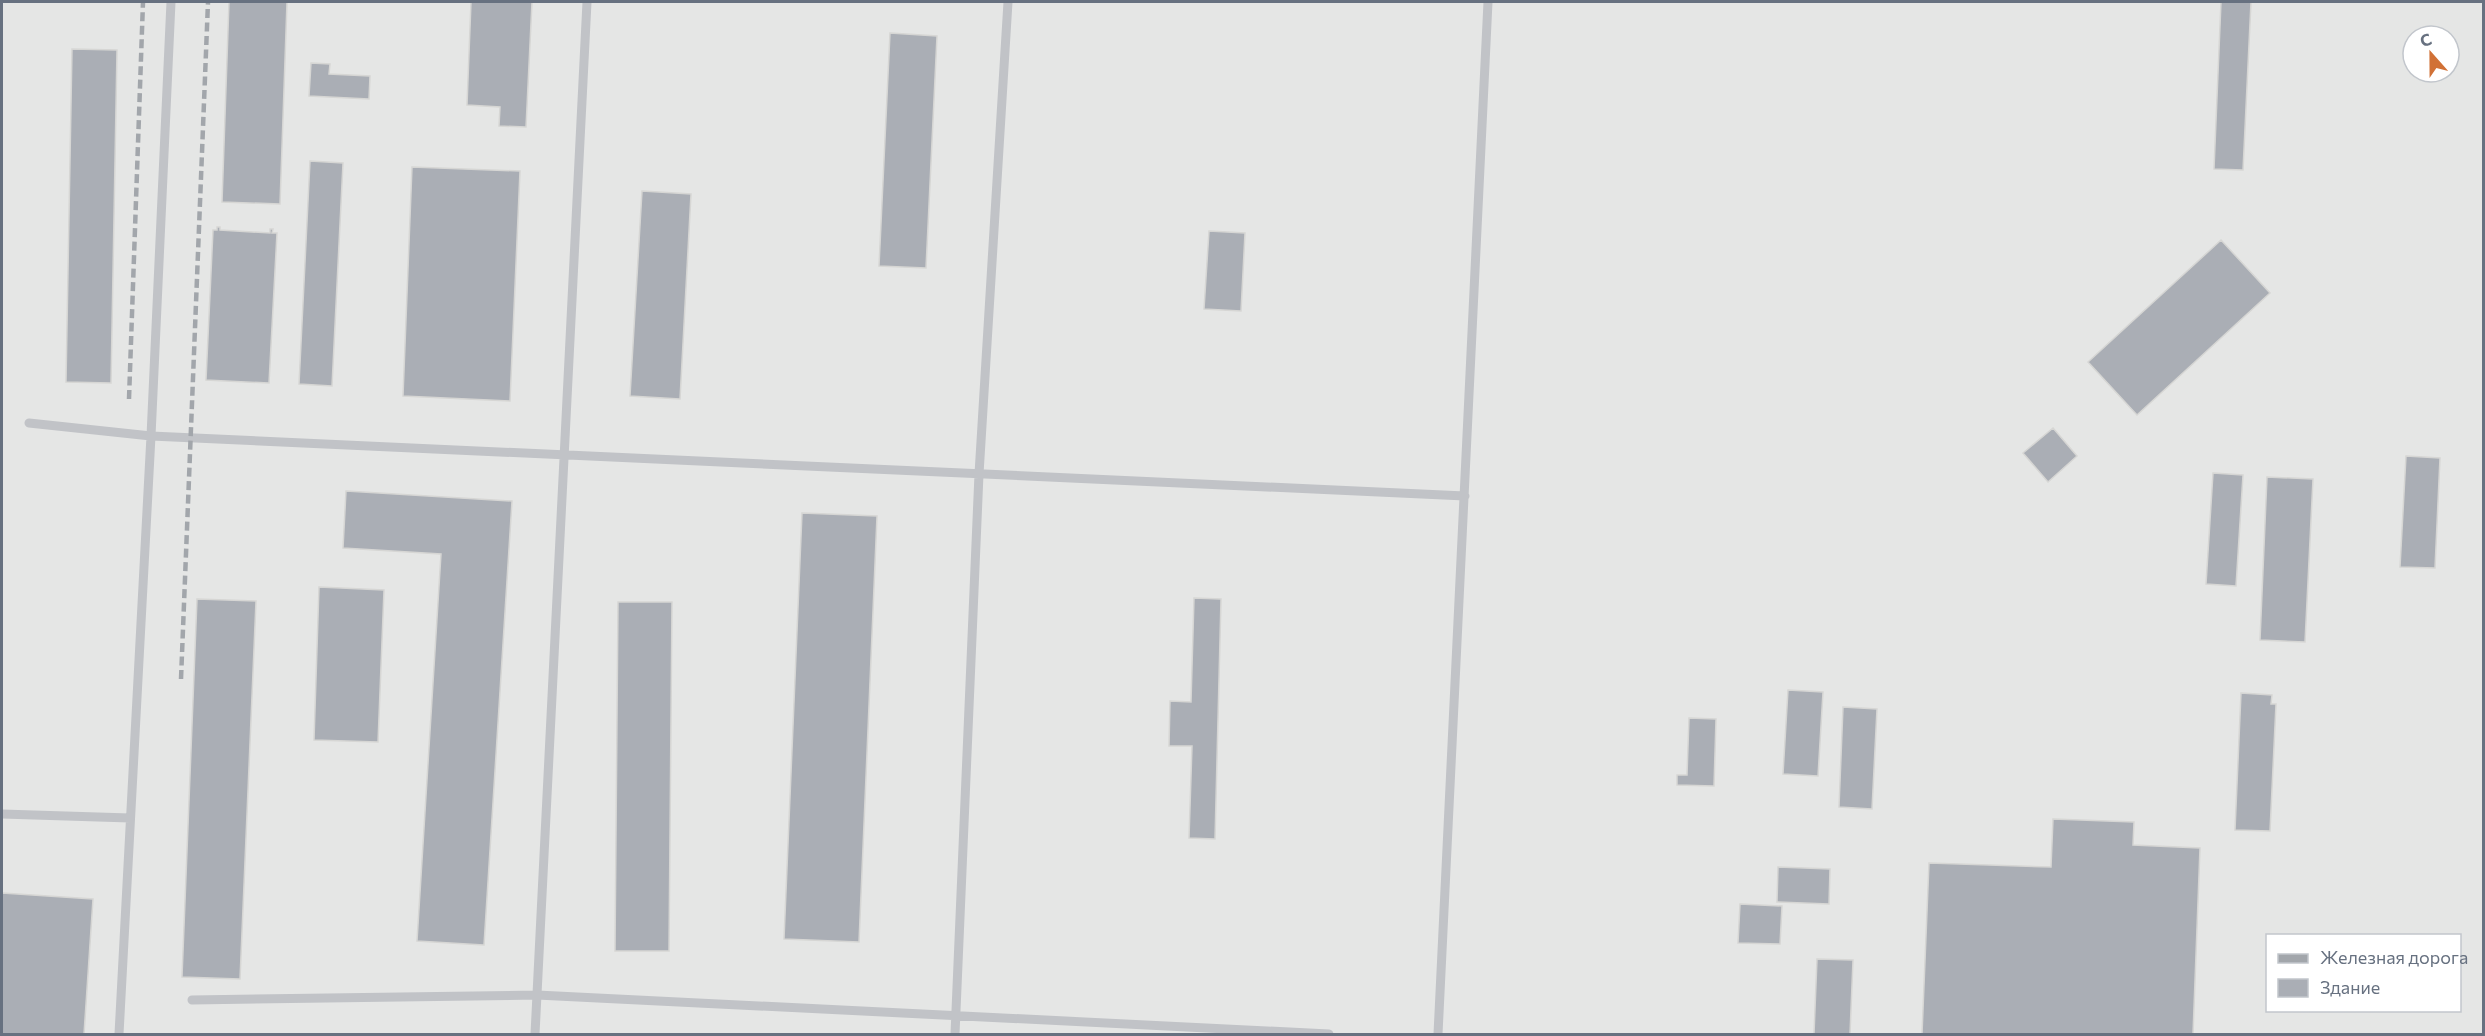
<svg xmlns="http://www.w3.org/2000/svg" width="2485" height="1036" font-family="Commissioner,sans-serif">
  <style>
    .built { fill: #e5e6e5; fill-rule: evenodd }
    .building { fill: #aaaeb5; stroke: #d6d6d4; stroke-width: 1.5 }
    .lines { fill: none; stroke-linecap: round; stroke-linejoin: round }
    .lane { stroke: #c1c3c7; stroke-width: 9 }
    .rail { stroke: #a2a6ab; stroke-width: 4.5; stroke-dasharray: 9 4.5; stroke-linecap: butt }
  </style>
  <rect width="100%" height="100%" fill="#f4f5f2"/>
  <!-- built -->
  <path class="built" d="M2 2H2483V1034H2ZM2413 36H2449V72H2413ZM2268 936H2460V1010H2268Z"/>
  <!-- building -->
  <path class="building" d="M229 2H287L280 204 222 202Z
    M471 2H532L526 127 499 126 500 107 467 105Z
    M2221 2H2251L2243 170 2214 169Z
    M890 33 937 36 926 268 879 266Z
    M72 49 117 50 111 383 66 382Z
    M311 63 330 64 329 74 370 76 369 99 309 96Z
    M310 161 343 163 332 386 299 384Z
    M412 167 520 171 510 401 403 396Z
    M642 191 691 194 680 399 630 396Z
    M217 227H220V230L270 233V229H273L272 233H277L269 383 206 380 213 230H217Z
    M1209 231 1245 233 1241 311 1204 309Z
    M2221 240 2270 293 2137 415 2088 362Z
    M2053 428 2077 456 2048 482 2023 453Z
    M2406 456 2440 458 2435 568 2400 567Z
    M2213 473 2243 475 2236 586 2206 584Z
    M2267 477 2313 479 2305 642 2260 640Z
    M346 491 512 501 484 945 417 941 441 554 343 548Z
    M802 513 877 516 859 942 784 939Z
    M319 587 384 590 378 742 314 740Z
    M1194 598 1221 599 1215 839 1189 838 1192 746H1169L1170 701 1191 702Z
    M197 599 256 601 240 979 182 977Z
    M618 602H672L669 951H615Z
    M1788 690 1823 692 1818 776 1783 774Z
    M2241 693 2272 695 2271 704H2276L2270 831 2235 830Z
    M1843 707 1877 709 1872 809 1839 807Z
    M1689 718 1716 719 1714 786 1677 785V775H1687Z
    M2053 819 2134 822 2133 845 2200 848 2193 1034H1922L1929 863 2051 867Z
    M1778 867 1830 869 1829 904 1777 902Z
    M2 893 93 899 84 1034H2Z
    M1740 904 1782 906 1780 944 1738 943Z
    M1817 959 1853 960 1850 1034H1814Z"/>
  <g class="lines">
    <!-- lane -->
    <path class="lane" d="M29 423 151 436 1465 496
      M2 814 130 818
      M192 1000 537 995 1329 1034
      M119 1034 151 436 171 2
      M535 1034 587 2
      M955 1034 979 474 1008 2
      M1438 1034 1488 2"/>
    <!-- rail -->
    <path class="rail" d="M129 399 143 2
      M181 679 208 2"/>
  </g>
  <!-- border -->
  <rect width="2485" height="1036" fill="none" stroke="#677180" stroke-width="6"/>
  <!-- legend -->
  <rect x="2266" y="934" width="195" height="78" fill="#ffffff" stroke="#c2c6cc" stroke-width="1.5"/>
  <rect x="2278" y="954" width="30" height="9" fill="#a2a6ab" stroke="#c2c6cc" stroke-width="1.5"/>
  <text x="2320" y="964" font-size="18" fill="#677180">Железная дорога</text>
  <rect x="2278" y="979" width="30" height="18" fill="#aaaeb5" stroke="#c2c6cc" stroke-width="1.5"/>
  <text x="2320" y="994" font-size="18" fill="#677180">Здание</text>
  <!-- north arrow -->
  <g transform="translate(2431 54) rotate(339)"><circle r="28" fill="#ffffff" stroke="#c2c6cc" stroke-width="1.5"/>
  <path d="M0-4.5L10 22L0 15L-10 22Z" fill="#d17136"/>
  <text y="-9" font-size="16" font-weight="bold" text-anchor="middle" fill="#677180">С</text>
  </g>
</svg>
